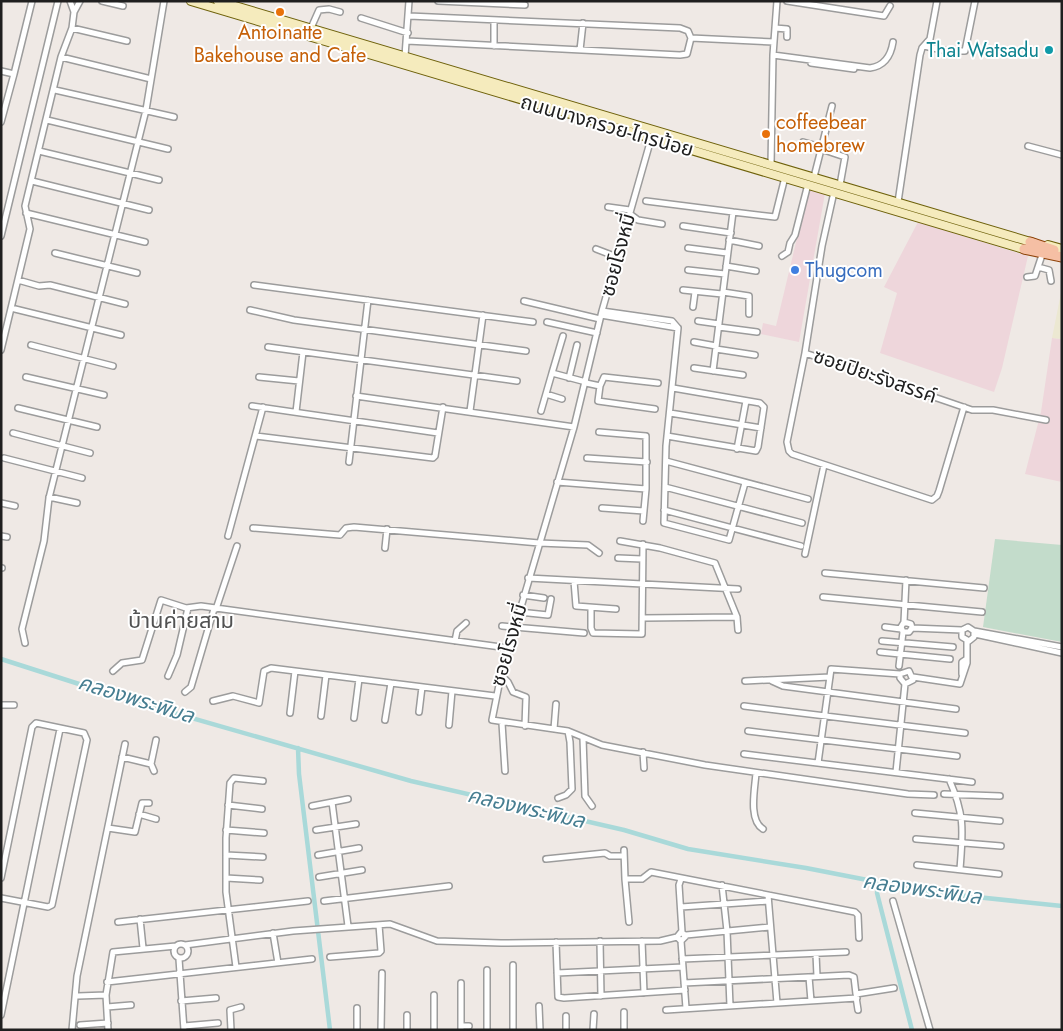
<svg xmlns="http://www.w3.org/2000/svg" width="1063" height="1031" font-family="Jost,'Noto Sans Thai',sans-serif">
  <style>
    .commercial { fill: #eed6db }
    .farmland { fill: #ece8d2 }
    .wetland { fill: #c3dccb }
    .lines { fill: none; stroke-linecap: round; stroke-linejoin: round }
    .canal { stroke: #a9d9d9; stroke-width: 4.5 }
    .minor-casing { stroke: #9c9c9c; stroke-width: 8 }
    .secondary-casing { stroke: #6f620c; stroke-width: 10 }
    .primary-casing { stroke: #8f430a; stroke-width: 11 }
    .minor { stroke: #fff; stroke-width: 5 }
    .secondary { stroke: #f5ebbd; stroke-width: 8 }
    .primary { stroke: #f5bfa4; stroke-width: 9 }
    .food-dot { fill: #e8710a; stroke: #fff; stroke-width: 2 }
    .culture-dot { fill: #0f9aa8; stroke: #fff; stroke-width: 2 }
    .shop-dot { fill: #3f7fe0; stroke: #fff; stroke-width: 2 }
    .labels { text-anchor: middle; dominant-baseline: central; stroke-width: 4; stroke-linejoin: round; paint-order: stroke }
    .food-label { font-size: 20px; fill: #c56008; stroke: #fff }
    .culture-label { font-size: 20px; fill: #0d838f; stroke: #fff; text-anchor: end }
    .street-label { font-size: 20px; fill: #1f1f1f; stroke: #fff }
    .shop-label { font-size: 20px; fill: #366cbe; stroke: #fff; text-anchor: start }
    .water-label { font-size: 21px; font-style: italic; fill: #477e91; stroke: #fff }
    .quarter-label { font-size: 22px; fill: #525252; stroke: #fff }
  </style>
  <rect width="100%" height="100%" fill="#efe9e5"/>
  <!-- commercial -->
  <path class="commercial" d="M809 188 825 193 799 342 761 334 763 323 776 326Z
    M918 222 1028 256 1002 368 994 392 880 353 897 293 884 287Z
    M1052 338 1062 339V482L1025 474 1041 412Z"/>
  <!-- farmland -->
  <path class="farmland" d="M1061 293H1062V339L1052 338Z"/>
  <!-- wetland -->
  <path class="wetland" d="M995 539 1062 545V642L983 627Z"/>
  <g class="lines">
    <!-- canal -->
    <path class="canal" d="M1 659 129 700 411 781 624 830 688 849 806 868 929 892 1062 906
      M298 748 299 774 330 1030
      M878 882 877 893 912 1030"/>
    <defs>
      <path id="minor" d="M102 1 123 6
        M438 1 525 5
        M787 1 884 16 890 6
        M74 12 80 1
        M361 18 408 33
        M494 20V46
        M72 28 127 41
        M311 28 319 10 329 9 340 12
        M775 28 787 29V37
        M691 38 774 42
        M407 41 680 55 687 54 691 38 688 31 680 28 409 16
        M924 46 947 51H965L975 1
        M580 50 583 23
        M773 55 870 68C885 66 891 55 893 42
        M405 56 409 1
        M61 57 151 79
        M811 63 854 69
        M1 71 14 74 32 1
        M55 90 174 117
        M47 120 168 149
        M1 122 14 74
        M651 139 602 311 574 427 501 675 492 720 568 731 602 745 705 765 908 794 934 795
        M803 142 821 147
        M1028 146 1062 155
        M821 149 845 157 840 185
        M39 151 159 180
        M771 164 773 55 777 1
        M814 177 832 106
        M32 181 149 210
        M834 192 822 246 805 353 972 410H993L1046 420
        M646 201 733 212
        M898 202 920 55 922 48 930 39 937 1
        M608 207 630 210
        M26 213 145 242
        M630 214 638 220 662 224
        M683 226 731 233
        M1 236 58 1
        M729 240 759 246
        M688 248 727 253
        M596 249 617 257
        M55 253 137 273
        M1042 255 1038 267 1049 270 1051 281
        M782 256 788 252 790 243 795 235 808 184
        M726 266 756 271
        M688 270 725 274
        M1027 277 1035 276 1038 267
        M18 280 39 286 50 285 125 304
        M254 285 533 322
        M683 290 722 294
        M723 292 749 296V314
        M524 301 600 319
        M693 307 695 292
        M11 308 121 335
        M250 310 294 320 526 351
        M602 311 672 321 678 328 666 446 664 523 729 540 745 483
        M601 315 678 328
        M698 321 719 324
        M547 322 597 333
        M719 327 757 332
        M563 336 552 373 586 382
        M694 342 716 346
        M31 345 113 366
        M268 347 517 381
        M716 349 755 355
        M1 350 30 229 25 206 61 57 72 28 74 12 70 1
        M805 353 787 442 789 451 792 454 932 500 937 496 939 491 964 407
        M694 368 743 375
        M713 371 733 212 775 217 785 177
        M26 377 104 395
        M259 377 299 381
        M569 378 577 345
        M586 383 600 386 604 377 658 383
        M600 386 598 401 655 409
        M546 394 562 399
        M356 396 574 427
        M252 406 438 433
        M18 408 97 427
        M470 411 483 315
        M541 411 552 373
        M296 412 303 352
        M670 413 761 428
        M599 432 646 436V489
        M13 433 90 453
        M256 436 433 458 435 456 443 407
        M667 436 756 451 758 447 764 407 760 403 673 388
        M737 449 746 401
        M4 458 82 478
        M587 458 647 462
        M666 461 808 499
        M349 462 368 300
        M557 482 646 489 643 521
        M665 487 802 523
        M49 497 77 503
        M1 503 15 506
        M602 508 644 511
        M664 510 801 546
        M253 528 340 535 346 528 354 527 539 543 588 545 599 553
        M1 536 7 537
        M228 536 263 407
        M620 541 660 548 715 563 737 617 738 630
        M385 548 387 529
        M805 554 824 465
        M618 558 642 559
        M1 568H2
        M825 573 984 588
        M528 578 738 589
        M574 581 576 606 616 609
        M523 595 544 598
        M823 597 982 612
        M591 608V628L593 633 642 634 643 544
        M216 609 237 546
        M519 612 548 615 551 599
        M643 618 737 617
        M904 622 911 624 912 628 909 632H903L901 627 904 622 906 580
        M502 626 584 633
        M885 627 901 629
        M912 628 962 630 968 627 974 631V637L969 641 962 637V630
        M974 631 1062 647
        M975 634 1062 653
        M455 641 457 631 466 623
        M882 641 953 647
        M25 643 22 629 44 541 49 498 146 110 164 1
        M880 652 950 659
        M899 666 903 632
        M113 671 122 663 142 660 161 600 186 608 201 606 508 648
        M962 674V662L965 660
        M501 675 508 682 513 692 526 697 525 726
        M168 676 177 655 188 608
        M913 677 960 684 967 663V641
        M745 681 830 677
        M772 681 783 686 956 709
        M185 692 191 687 214 609
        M213 701 233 696 259 703 264 671 271 668 495 696
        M1 705H14
        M744 706 965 733
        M419 712 422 687
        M290 713 295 671
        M321 716 326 675
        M354 718 359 679
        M385 720 391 683
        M502 723 505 771
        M449 725 452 691
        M554 729 556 704
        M748 731 957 756
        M583 738 585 796 592 806
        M643 752 644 768
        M744 754 972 782
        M122 757 151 764 154 771
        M818 763 831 669 900 674 909 671 913 680 905 684 900 678V674
        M151 764 156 740
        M896 772 905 684
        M756 773C755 788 748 820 763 829
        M949 779C965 815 963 831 960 869
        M944 794 1000 796
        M558 798 566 795 572 789 570 742 568 731
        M332 802 348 926
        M228 805 262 809
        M312 806 348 799
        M915 813 1000 821
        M139 814 156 819
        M108 828 135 832 142 803H149
        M226 830 264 833
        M316 830 356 824
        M916 839 1001 846
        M624 850 625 879H642L651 872 855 912 858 915 859 938
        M226 855 263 857
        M318 855 359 848
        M546 859 605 853 610 856H624
        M917 865 999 874
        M319 877 362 870
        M1 878 32 727 36 723 84 733 87 740 52 905 48 907 1 898
        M226 878 260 880
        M625 879 629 922
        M681 879 679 885 682 932
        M722 885 727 931 730 1006
        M768 895 777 1003
        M324 901 449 886
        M893 901 930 1030
        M681 907 768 901
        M140 919 143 948
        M118 922 308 901
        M273 933 278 963
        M686 935 770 927
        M600 941 601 996
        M642 941 644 993
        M681 941 686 1008
        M556 942 558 997 564 998 685 990
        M174 951a7 7 0 1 1 14 0a7 7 0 1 1-14 0Z
        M185 945 293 931 390 924 437 941 501 943 660 941 677 937 681 932 686 936 681 941 677 937
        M816 954 817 976
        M330 957 379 953 381 951 379 925
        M179 959 184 1030
        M682 959 846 952
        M513 965V1030
        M236 967 226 892V838L230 783 234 778 263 781
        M557 973 683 967
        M809 977 811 1001
        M107 982 312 959
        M684 983 849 975 854 977 856 994 894 988
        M78 996 106 995
        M856 997 858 1010
        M181 1001 216 998
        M539 1006 540 1030
        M107 1007 131 1005
        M357 1008V1030
        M666 1010 857 998
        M624 1012V1030
        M1 1015 60 729
        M407 1015V1030
        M566 1016V1030
        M80 1025 108 1023
        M184 1026 218 1023
        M461 1026H469
        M72 1030 77 976 125 744
        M108 1030 106 995 113 952 176 946
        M231 1030 230 1010 241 1007
        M381 1030 382 973
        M434 1030V995
        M461 1030V983
        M487 1030V970
        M593 1030 594 1014"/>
      <path id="secondary" d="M191 1 1027 250
        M218 1 1034 243
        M1048 245 1062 249"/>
      <path id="primary" d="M1030 242 1054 250
        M1024 249 1062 257"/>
    </defs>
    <!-- minor casing -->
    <use href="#minor" class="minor-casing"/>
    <!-- secondary casing -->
    <use href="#secondary" class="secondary-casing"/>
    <!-- primary casing -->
    <use href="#primary" class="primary-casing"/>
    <!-- minor -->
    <use href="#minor" class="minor"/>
    <!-- secondary -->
    <use href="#secondary" class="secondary"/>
    <!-- primary -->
    <use href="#primary" class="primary"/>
  </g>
  <!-- markers -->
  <g class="food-dot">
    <circle cx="280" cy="12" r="5"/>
    <circle cx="766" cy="134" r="5"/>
  </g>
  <circle class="culture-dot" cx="1049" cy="50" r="5"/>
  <circle class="shop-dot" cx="795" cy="270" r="5"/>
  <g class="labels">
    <!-- food labels -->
    <g class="food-label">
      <text x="280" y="32">Antoinatte<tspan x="280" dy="23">Bakehouse and Cafe</tspan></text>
      <text x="776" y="122" text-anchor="start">coffeebear<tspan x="776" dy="23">homebrew</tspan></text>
    </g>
    <!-- culture labels -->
    <g class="culture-label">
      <text x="1039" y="50">Thai Watsadu</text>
    </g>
    <!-- street labels -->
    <g class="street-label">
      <text transform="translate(607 126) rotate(16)">ถนนบางกรวย-ไทรน้อย</text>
      <text transform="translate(618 255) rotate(-75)">ซอยโรงหมี่</text>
      <text transform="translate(875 376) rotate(19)">ซอยปิยะรังสรรค์</text>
      <text transform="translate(509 645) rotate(-74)">ซอยโรงหมี่</text>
    </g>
    <!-- shop labels -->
    <g class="shop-label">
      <text x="805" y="270">Thugcom</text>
    </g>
    <!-- water labels -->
    <g class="water-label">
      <text transform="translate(136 699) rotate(17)">คลองพระพิมล</text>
      <text transform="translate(526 808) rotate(13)">คลองพระพิมล</text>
      <text transform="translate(922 889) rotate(8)">คลองพระพิมล</text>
    </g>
    <!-- quarter labels -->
    <g class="quarter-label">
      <text x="181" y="620">บ้านค่ายสาม</text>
    </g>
  </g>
  <!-- border -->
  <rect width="1063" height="1031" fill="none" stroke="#1f1f1f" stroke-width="5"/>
</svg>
